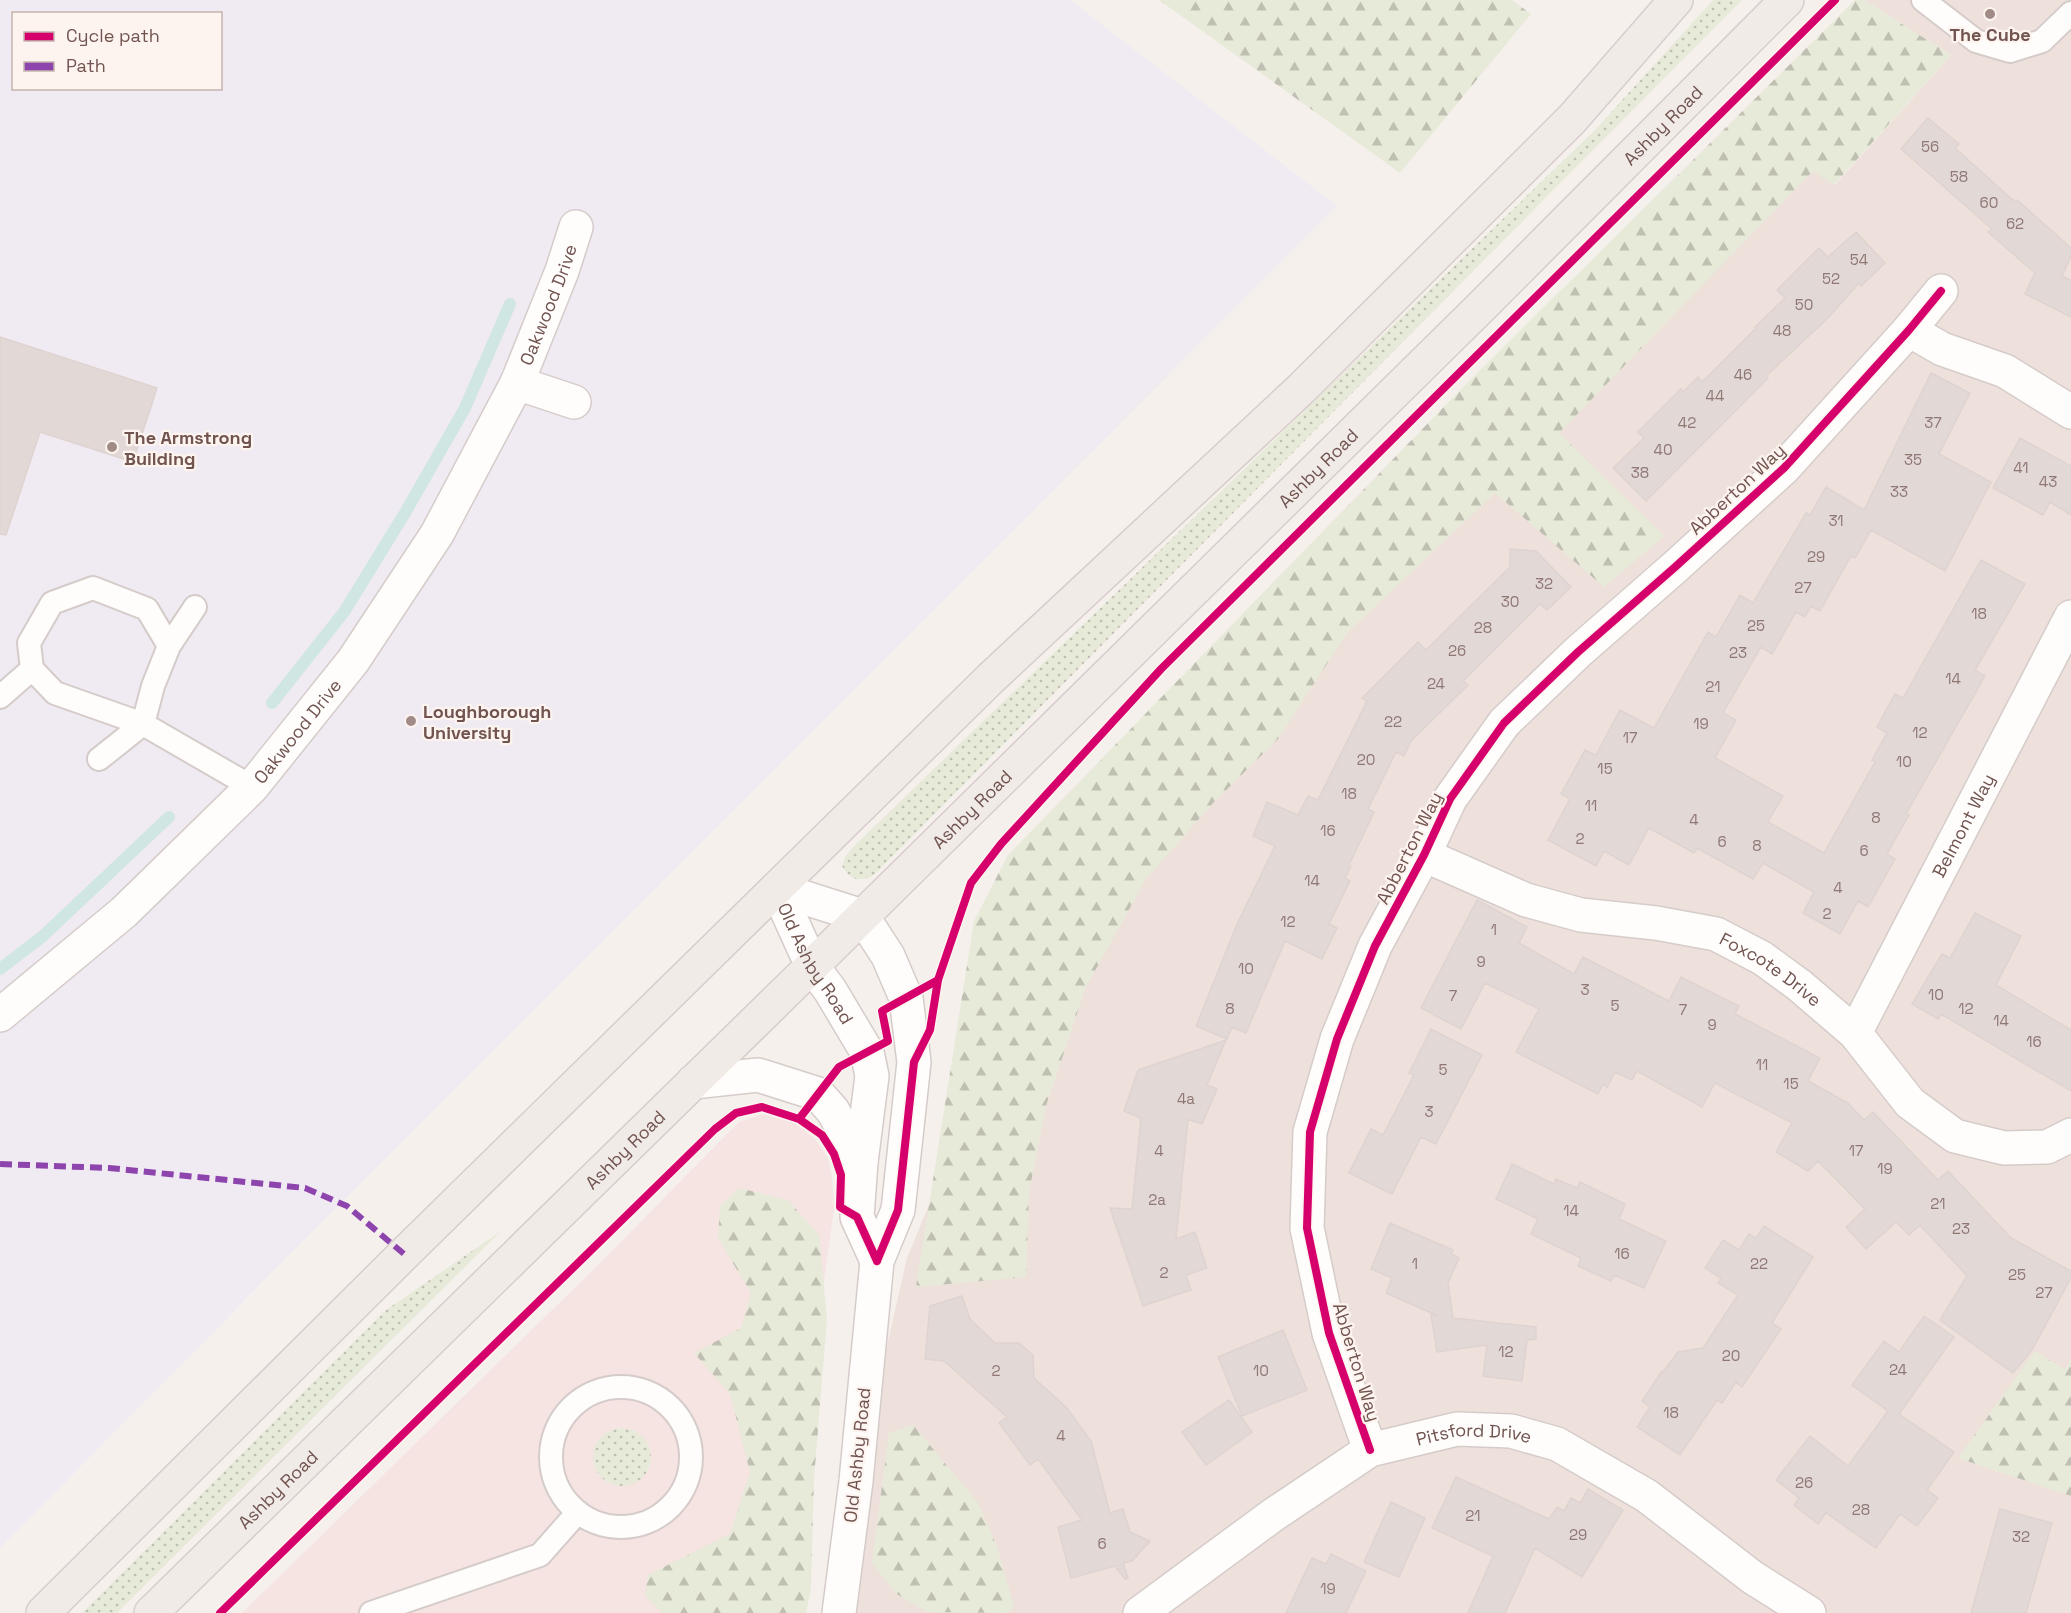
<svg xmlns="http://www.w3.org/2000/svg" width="2071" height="1613" font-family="'Space Grotesk',sans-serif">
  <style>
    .residential { fill: #eee1db }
    .commercial { fill: #f5e4e2 }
    .education { fill: #f0eaf2; fill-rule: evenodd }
    .grass { fill: url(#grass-dots) }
    .forest { fill: url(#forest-firs) }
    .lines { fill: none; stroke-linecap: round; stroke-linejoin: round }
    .stream { stroke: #d0e6e2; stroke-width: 12 }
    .building { fill: #e2d8d5; stroke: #ded3d0; stroke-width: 1.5 }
    .lane-casing { stroke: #d5ccca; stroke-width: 26 }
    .street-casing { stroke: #d5ccca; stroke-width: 36 }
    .secondary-casing { stroke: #d5ccca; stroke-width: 36 }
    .primary-casing { stroke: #d7cdcc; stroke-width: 36 }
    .lane { stroke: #fefdfc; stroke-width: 22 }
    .street { stroke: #fefdfc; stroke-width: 33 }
    .secondary { stroke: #fefdfc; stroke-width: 33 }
    .primary { stroke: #f1ebe7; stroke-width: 33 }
    .quiet { stroke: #8e44ad; stroke-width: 6; stroke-dasharray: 12 6; stroke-linecap: butt }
    .cycleway-casing { stroke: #fdf4ef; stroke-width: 11 }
    .cycleway { stroke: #d6006c; stroke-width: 8 }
    .poi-dot { fill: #a08b87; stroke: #fdf4ef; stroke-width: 2 }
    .labels { text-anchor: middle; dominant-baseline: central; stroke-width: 4.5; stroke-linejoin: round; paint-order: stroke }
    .number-label { font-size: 15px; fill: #8f7774 }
    .poi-label { font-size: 18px; font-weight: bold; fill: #715450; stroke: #fdf4ef; text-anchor: start }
    .street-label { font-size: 18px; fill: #715450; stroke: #fdf4ef }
  </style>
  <defs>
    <pattern id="grass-dots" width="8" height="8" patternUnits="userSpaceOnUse" patternTransform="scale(1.5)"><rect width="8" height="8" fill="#e7ead9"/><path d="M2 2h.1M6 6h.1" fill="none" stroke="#c0c0b2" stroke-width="1.8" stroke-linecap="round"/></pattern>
    <pattern id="forest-firs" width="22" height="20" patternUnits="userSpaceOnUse" patternTransform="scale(1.5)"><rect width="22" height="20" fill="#e7ead9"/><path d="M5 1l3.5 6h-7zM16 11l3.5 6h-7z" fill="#c0c0b2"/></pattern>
  </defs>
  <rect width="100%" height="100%" fill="#f6f0ed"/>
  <!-- residential -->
  <path class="residential" d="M1864 0H2071V1613H839L856 1481 907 1258 1023 978 1232 673 1813 170 1835 185 1951 55Z"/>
  <!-- commercial -->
  <path class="commercial" d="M763 1114 795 1123 815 1139 828 1158 832 1177 834 1210 777 1613H242L596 1267 739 1122Z"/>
  <!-- education -->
  <path class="education" d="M0 0H1070L1337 206 308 1236 0 1548ZM14 14H220V88H14Z"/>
  <!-- grass -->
  <path class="grass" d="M1713 0H1742L874 875C860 883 850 880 842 866L845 857 853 847 1596 129Z
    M501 1231 117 1613H82L386 1310Z
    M593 1457a29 29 0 1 1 58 0a29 29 0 1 1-58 0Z"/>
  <!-- forest -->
  <path class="forest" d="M1159 0H1512L1531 14 1400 173Z
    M1855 0H1864L1951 55 1834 185 1813 171 1559 433 1664 536 1604 587 1495 493 1347 633 1278 739 1214 802 1146 879 1086 987 1046 1106 1029 1192 1026 1277 916 1287 974 921 1008 855 1469 381Z
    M739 1188 788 1200 819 1235 827 1319 814 1479 811 1589 806 1613H662L645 1595 648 1575 730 1534 750 1472 730 1394 694 1353 741 1328 751 1293 718 1238 720 1206Z
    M2035 1351 2065 1370 2071 1358V1496L1958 1458Z
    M913 1425 978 1503 996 1544 1014 1606 1007 1613 927 1612 895 1593 872 1562 889 1433Z"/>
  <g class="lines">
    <!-- stream -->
    <path class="stream" d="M272 703 344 612 405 513 465 408 510 304
      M0 969 43 936 169 817"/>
  </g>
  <!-- building -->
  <path class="building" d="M1928 118 1959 144 1955 148 2015 202 2017 200 2071 248V256L2062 276 2071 280V317L2025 294 2035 273 1988 232 1992 229 1901 149Z
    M1856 232 1885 263 1861 286 1859 283 1827 319 1766 376 1768 378 1646 501 1613 468 1644 438 1638 432 1681 389 1683 392 1698 377 1702 382 1756 328 1755 327 1785 298 1777 290 1819 248 1828 257Z
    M0 337 157 388 133 462 40 432 6 535 0 534Z
    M1931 373 1970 393 1939 454 1991 482 1945 571 1871 530 1855 558 1851 556 1820 611 1811 606 1805 617 1796 612 1772 654 1761 647 1723 713 1736 720 1715 758 1783 796 1768 822 1824 853 1875 762 1872 760 1887 733 1877 727 1895 694 1903 698 1981 560 2025 584 1975 670 1985 676 1906 814 1909 815 1887 854 1895 859 1868 907 1858 901 1840 934 1803 913 1814 892 1763 863 1753 879 1697 848 1694 853 1649 828 1629 865 1604 851 1596 866 1548 840 1570 799 1561 794 1585 750 1596 755 1620 710 1654 728 1708 632 1716 637 1740 595 1753 603 1806 513 1810 515 1826 487 1864 510Z
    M2020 438 2071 466V515L2050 502 2043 515 1993 488Z
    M1510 549 1536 551 1571 587 1547 610 1540 604 1463 681 1468 685 1411 741 1404 756 1396 752 1368 809 1374 812 1349 865 1351 866 1345 878 1350 881 1329 924 1337 928 1322 959 1285 941 1246 1033 1232 1027 1227 1039 1196 1026 1238 922 1275 846 1253 836 1267 802 1298 815 1308 796 1318 800 1367 701 1362 698 1418 642 1426 650 1510 567Z
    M1477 900 1527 927 1519 943 1574 974 1583 957 1669 1001 1681 977 1739 1006 1735 1014 1820 1058 1808 1081 1848 1103 1864 1120 1873 1112 1938 1180 1948 1171 2011 1238 2071 1271V1278L2032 1350 2013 1373 1940 1320 1967 1276 1920 1225 1909 1235 1896 1222 1866 1249 1846 1227 1865 1209 1818 1161 1808 1171 1776 1152 1792 1123 1715 1083 1702 1107 1637 1071 1632 1080 1615 1072 1607 1087 1603 1084 1598 1094 1516 1052 1539 1009 1485 983 1461 1029 1421 1008Z
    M1975 913 2021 936 1996 985 2071 1030V1091L1941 1014 1938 1019 1912 1004 1942 954 1950 958Z
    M1431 1029 1482 1055 1436 1144 1421 1137 1392 1194 1349 1173 1371 1129 1383 1135 1414 1075 1409 1073Z
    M1226 1040 1207 1085 1217 1089 1202 1124 1188 1119 1176 1239 1195 1232 1207 1268 1186 1275 1191 1290 1143 1306 1110 1208 1132 1209 1141 1118 1124 1111 1138 1070Z
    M1512 1164 1554 1184 1556 1179 1577 1188 1580 1182 1625 1204 1619 1219 1666 1241 1644 1288 1614 1275 1611 1281 1578 1266 1581 1258 1531 1234 1538 1219 1496 1199Z
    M1390 1223 1453 1250 1451 1254 1459 1258 1448 1283 1453 1318 1536 1327V1339L1527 1340 1522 1381 1483 1376 1487 1345 1437 1352 1431 1315 1438 1316 1386 1293 1392 1278 1371 1269Z
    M1764 1226 1813 1257 1772 1323 1781 1329 1742 1387 1736 1382 1722 1403 1717 1400 1680 1455 1637 1427 1650 1407 1642 1401 1662 1371 1663 1372 1678 1352 1703 1348 1738 1295 1718 1283 1721 1278 1705 1268 1723 1240 1739 1250 1749 1234 1756 1238Z
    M962 1296 970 1319 995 1343H1019L1033 1355 1034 1378 1067 1408 1091 1441 1110 1513 1123 1509 1130 1532 1150 1541 1132 1561 1123 1563 1128 1578 1125 1579 1115 1566 1071 1578 1058 1527 1082 1520 1038 1459 1030 1465 999 1423 1007 1417 944 1361 925 1359 930 1306Z
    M1924 1316 1954 1337 1899 1414 1954 1452 1927 1490 1938 1498 1917 1526 1900 1514 1876 1548 1826 1513 1818 1524 1794 1505 1799 1498 1776 1480 1810 1436 1848 1466 1888 1411 1852 1385 1884 1341 1899 1352Z
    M1283 1330 1307 1390 1242 1416 1218 1357Z
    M1229 1400 1252 1432 1206 1465 1182 1432Z
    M1456 1477 1549 1519 1557 1507 1564 1511 1571 1498 1580 1503 1588 1489 1623 1510 1582 1577 1535 1548 1505 1613H1468L1493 1556 1432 1528Z
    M1391 1502 1425 1518 1399 1577 1364 1562Z
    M2000 1509 2052 1523 2033 1588 2026 1613H1971Z
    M1331 1554 1366 1571 1346 1613H1286L1312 1558 1326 1564Z"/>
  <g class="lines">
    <defs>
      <path id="lane" d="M1923 0 1976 41 2010 51 2042 41 2071 13
        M169 646 147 609 93 588 52 603 29 643 32 669 55 693 143 724 252 787
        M0 697 32 669
        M99 759 143 724 153 686 169 646 195 607
        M551 1457a70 70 0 1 1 140 0a70 70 0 1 1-140 0Z
        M371 1613 540 1555 578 1512"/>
      <g id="street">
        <path d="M1909 330 1942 349 2005 371 2071 412"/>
        <path d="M517 383 574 402"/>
        <path id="s1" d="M1424 855 1526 900 1581 915 1656 923 1716 934 1762 958 1799 985 1855 1033 1910 1103 1955 1136 2004 1148 2047 1147 2071 1135"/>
        <path id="s2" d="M0 1015 124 912 252 787 353 661 437 534 517 383 562 271 576 227"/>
        <path id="s3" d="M1855 1033 2071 617"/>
        <path d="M1370 1450 1329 1333 1307 1228 1310 1132 1337 1039 1375 946 1424 855 1450 799 1504 723 1578 652 1674 568 1784 468 1909 330 1941 291"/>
        <path id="s4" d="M1140 1613 1273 1515 1370 1450 1457 1429 1511 1431 1557 1444 1647 1496 1752 1577 1809 1613"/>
      </g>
      <g id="secondary">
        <path d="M777 889 862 916 888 956 906 998 914 1062 898 1210 877 1261 856 1481 839 1613"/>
        <path id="s5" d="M777 889 812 966 830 990 867 1052 872 1076 861 1162 857 1217 877 1261"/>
        <path d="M693 1082 758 1075 818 1094 833 1111 861 1162"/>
      </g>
      <g id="primary">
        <path d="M43 1613 404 1254 991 678 1301 389 1572 119 1676 0"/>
        <path id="s6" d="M151 1613 812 966 1483 305 1787 0"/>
      </g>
    </defs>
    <!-- lane casing -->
    <use href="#lane" class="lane-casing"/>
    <!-- street casing -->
    <use href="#street" class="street-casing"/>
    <!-- secondary casing -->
    <use href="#secondary" class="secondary-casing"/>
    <!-- primary casing -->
    <use href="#primary" class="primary-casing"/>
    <!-- lane -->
    <use href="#lane" class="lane"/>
    <!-- street -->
    <use href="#street" class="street"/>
    <!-- secondary -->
    <use href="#secondary" class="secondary"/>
    <!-- primary -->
    <use href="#primary" class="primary"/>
    <!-- quiet -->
    <path class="quiet" d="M0 1164 109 1168 305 1188 347 1206 404 1254"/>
    <defs>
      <path id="cycleway" d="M799 1119 839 1067 888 1041 882 1011 938 980
        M877 1261 898 1210 914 1062 930 1030 938 980 971 883 1001 844 1161 669 1835 0
        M1370 1450 1329 1333 1307 1228 1310 1132 1337 1039 1375 946 1424 855 1450 799 1504 723 1578 652 1674 568 1784 468 1909 330 1941 291
        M220 1613 715 1129 736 1113 762 1107 799 1119 822 1135 834 1154 841 1175 840 1207 857 1217 877 1261"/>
    </defs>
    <!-- cycleway casing -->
    <use href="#cycleway" class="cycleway-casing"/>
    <!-- cycleway -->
    <use href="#cycleway" class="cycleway"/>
  </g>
  <!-- markers -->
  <g class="poi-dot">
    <circle cx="1990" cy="14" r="6"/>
    <circle cx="112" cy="447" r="6"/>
    <circle cx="411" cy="721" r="6"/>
  </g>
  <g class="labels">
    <!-- number labels -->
    <g class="number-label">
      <text x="1930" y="146">56</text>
      <text x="1959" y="176">58</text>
      <text x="1989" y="202">60</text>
      <text x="2015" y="223">62</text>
      <text x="1859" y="259">54</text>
      <text x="1831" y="278">52</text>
      <text x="1804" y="304">50</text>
      <text x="1782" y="330">48</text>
      <text x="1743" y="374">46</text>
      <text x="1715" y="395">44</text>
      <text x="1687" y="422">42</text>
      <text x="1933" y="422">37</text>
      <text x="1663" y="449">40</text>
      <text x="1913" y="459">35</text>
      <text x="2021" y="467">41</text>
      <text x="1640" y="472">38</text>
      <text x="2048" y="481">43</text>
      <text x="1899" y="491">33</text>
      <text x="1836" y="520">31</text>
      <text x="1816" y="556">29</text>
      <text x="1544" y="583">32</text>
      <text x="1803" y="587">27</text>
      <text x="1510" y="601">30</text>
      <text x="1979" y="613">18</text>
      <text x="1756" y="625">25</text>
      <text x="1483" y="627">28</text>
      <text x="1457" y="650">26</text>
      <text x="1738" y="652">23</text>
      <text x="1953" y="678">14</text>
      <text x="1436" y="683">24</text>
      <text x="1713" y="686">21</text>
      <text x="1393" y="721">22</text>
      <text x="1701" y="723">19</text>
      <text x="1920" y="732">12</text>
      <text x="1630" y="737">17</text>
      <text x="1366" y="759">20</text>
      <text x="1904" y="761">10</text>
      <text x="1605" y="768">15</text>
      <text x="1349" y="793">18</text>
      <text x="1591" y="805">11</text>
      <text x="1876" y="817">8</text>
      <text x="1694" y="819">4</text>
      <text x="1328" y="830">16</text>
      <text x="1580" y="838">2</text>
      <text x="1722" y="841">6</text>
      <text x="1757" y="845">8</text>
      <text x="1864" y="850">6</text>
      <text x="1312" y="880">14</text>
      <text x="1838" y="887">4</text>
      <text x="1827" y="913">2</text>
      <text x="1288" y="921">12</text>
      <text x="1494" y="929">1</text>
      <text x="1481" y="961">9</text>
      <text x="1246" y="968">10</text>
      <text x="1585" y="989">3</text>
      <text x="1936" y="994">10</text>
      <text x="1453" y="995">7</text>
      <text x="1615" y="1005">5</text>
      <text x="1230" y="1008">8</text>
      <text x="1966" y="1008">12</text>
      <text x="1683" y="1009">7</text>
      <text x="2001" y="1020">14</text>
      <text x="1712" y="1024">9</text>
      <text x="2034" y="1041">16</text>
      <text x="1762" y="1064">11</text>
      <text x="1443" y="1069">5</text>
      <text x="1791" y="1083">15</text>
      <text x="1186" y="1098">4a</text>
      <text x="1429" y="1111">3</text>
      <text x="1159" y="1150">4</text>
      <text x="1856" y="1150">17</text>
      <text x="1885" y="1168">19</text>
      <text x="1157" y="1199">2a</text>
      <text x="1938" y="1203">21</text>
      <text x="1571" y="1210">14</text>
      <text x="1961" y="1228">23</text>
      <text x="1622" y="1253">16</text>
      <text x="1415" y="1263">1</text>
      <text x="1759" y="1263">22</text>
      <text x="1164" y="1272">2</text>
      <text x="2017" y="1274">25</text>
      <text x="2044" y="1292">27</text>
      <text x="1506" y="1351">12</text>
      <text x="1731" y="1355">20</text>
      <text x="1898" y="1369">24</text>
      <text x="996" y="1370">2</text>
      <text x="1261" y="1370">10</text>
      <text x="1671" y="1412">18</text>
      <text x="1061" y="1435">4</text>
      <text x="1804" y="1482">26</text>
      <text x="1861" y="1509">28</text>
      <text x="1473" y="1515">21</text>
      <text x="1578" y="1534">29</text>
      <text x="2021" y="1536">32</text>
      <text x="1102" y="1543">6</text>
      <text x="1328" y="1588">19</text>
    </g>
    <!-- poi labels -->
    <g class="poi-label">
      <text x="1990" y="34" text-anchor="middle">The Cube</text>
      <text x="124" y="437">The Armstrong<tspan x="124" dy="21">Building</tspan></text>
      <text x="423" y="711">Loughborough<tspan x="423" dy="21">University</tspan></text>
    </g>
    <!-- street labels -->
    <g class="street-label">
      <text stroke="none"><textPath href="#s6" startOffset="2121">Ashby Road</textPath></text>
      <text stroke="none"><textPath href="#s2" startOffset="909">Oakwood Drive</textPath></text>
      <text stroke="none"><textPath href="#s6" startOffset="1635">Ashby Road</textPath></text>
      <text transform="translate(1737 489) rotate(-43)">Abberton Way</text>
      <text stroke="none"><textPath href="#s2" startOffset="412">Oakwood Drive</textPath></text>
      <text stroke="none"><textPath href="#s6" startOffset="1149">Ashby Road</textPath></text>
      <text stroke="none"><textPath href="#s3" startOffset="234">Belmont Way</textPath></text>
      <text transform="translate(1409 848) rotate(-63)">Abberton Way</text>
      <text stroke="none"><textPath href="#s5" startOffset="84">Old Ashby Road</textPath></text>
      <text stroke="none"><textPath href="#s1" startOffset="370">Foxcote Drive</textPath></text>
      <text stroke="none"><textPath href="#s6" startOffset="663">Ashby Road</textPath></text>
      <text transform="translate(1357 1362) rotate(73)">Abberton Way</text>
      <text stroke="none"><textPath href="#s4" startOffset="388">Pitsford Drive</textPath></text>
      <text transform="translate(857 1455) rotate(-84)">Old Ashby Road</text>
      <text stroke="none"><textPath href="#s6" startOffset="177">Ashby Road</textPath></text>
    </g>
  </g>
  <!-- legend -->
  <rect x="12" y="12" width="210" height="78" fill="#fdf4ef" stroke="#c5b4af" stroke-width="1.5"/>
  <rect x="24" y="32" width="30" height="9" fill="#d6006c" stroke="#c5b4af" stroke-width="1.5"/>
  <text x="66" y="42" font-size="18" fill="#715450">Cycle path</text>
  <rect x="24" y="62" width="30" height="9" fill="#8e44ad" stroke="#c5b4af" stroke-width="1.5"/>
  <text x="66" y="72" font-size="18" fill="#715450">Path</text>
</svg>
